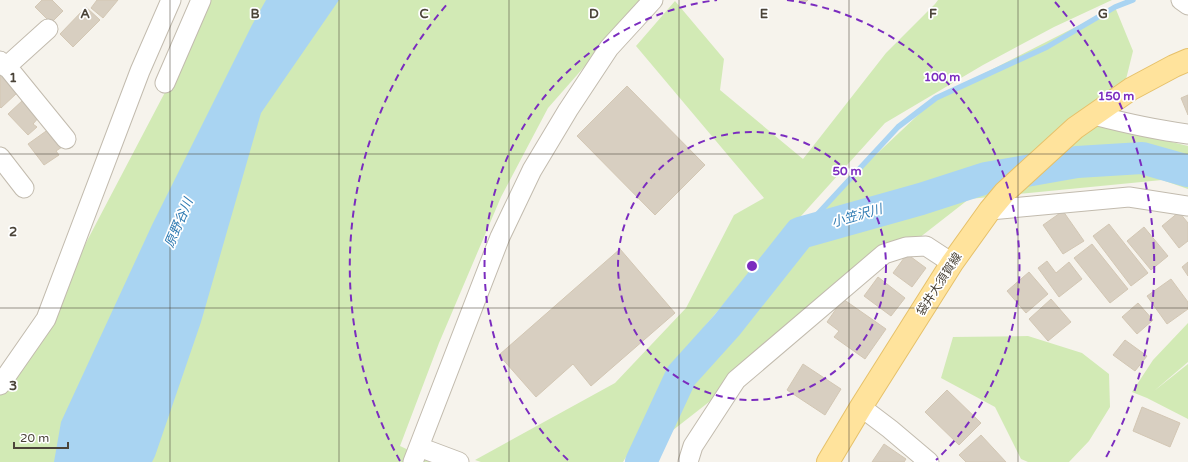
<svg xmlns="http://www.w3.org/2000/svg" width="1188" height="462" font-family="'Varela Round','Noto Sans JP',sans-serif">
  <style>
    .green { fill: #d2eab5 }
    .water { fill: #a9d4f2 }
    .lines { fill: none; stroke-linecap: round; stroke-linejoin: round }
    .stream { stroke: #a9d4f2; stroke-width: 5.5 }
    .river { stroke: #a9d4f2; stroke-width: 32 }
    .building { fill: #d8cfc1; stroke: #d3c7b4 }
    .minor-casing { stroke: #c2bbae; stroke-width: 21 }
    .major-casing { stroke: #e6c16a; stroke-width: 24 }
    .minor { stroke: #fff; stroke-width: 19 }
    .major { stroke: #ffe39c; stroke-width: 22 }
    .grid { fill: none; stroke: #4b4439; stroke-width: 1; stroke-opacity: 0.55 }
    .ring { fill: none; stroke: #7b2cbf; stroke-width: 2; stroke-dasharray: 7 5 }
    .labels { text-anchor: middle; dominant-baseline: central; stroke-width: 3.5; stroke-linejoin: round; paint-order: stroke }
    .street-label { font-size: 12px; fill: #4b4439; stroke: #fff }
    .water-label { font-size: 13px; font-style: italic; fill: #2e7ab2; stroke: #fff }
    .grid-label { font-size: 13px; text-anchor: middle; font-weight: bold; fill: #4b4439; stroke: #fff; stroke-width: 3.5; stroke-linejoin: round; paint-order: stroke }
    .centre { fill: #7b2cbf; stroke: #fff; stroke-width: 2 }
    .ring-label { font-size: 12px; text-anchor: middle; font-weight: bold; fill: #7b2cbf; stroke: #fff; stroke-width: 3.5; stroke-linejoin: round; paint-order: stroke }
  </style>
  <rect width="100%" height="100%" fill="#f6f3ec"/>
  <!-- green -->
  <path class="green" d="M207 0H645L628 17 548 108 501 197 439 343 400 446 434 462H0V375L46 319 184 56Z
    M938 0H1112L1054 27 983 65 885 123 764 257 705 326 623 462H481L475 460 615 383 686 308 734 215 764 198 636 46 675 1 724 59 720 90 803 159 886 53 935 4Z
    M1115 7 1133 51 1114 128 1188 146V189L1162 180 969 199 645 452 727 325 849 180 936 98Z
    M1188 323V362L1168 379 1154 391 1188 364V419L1147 398 1132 392 1153 360Z
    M1028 336 1082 353 1109 374 1110 407 1089 441 1069 462H1028L1021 459 995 407 941 378 953 337Z"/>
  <!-- water -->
  <path class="water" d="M266 0H339L261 113 201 322 155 456 152 462H54L61 422 152 225 252 25Z"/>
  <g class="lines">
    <!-- stream -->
    <path class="stream" d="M800 233 898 127 936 98 1047 47 1115 7 1133 0"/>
    <!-- river -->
    <path class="river" d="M641 462 681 376 727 325 800 233 921 199 986 178 1077 162 1142 158 1188 171"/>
  </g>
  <!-- building -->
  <path class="building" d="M42 0H52L63 11 51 23 35 7Z
    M97 0H118L103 18 91 8Z
    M799 0H808L803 4Z
    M86 7 100 20 73 47 60 34Z
    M0 74 17 93 1 108 0 107Z
    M627 86 705 165 655 215 577 136Z
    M1188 95V115L1181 98Z
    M23 100 39 117 33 124 37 127 28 135 8 114Z
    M49 129 62 147 56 151 59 155 44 165 28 144Z
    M1063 211 1084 241 1063 254 1043 225Z
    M1179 212 1188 223V241L1179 248 1162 226Z
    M1109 224 1148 273 1131 286 1093 236Z
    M1144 227 1168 256 1151 270 1127 241Z
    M1092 244 1128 289 1110 303 1074 258Z
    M620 249 675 313 591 386 573 364 536 397 499 355Z
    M907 254 926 268 912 287 893 273Z
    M1047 261 1056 273 1069 262 1082 279 1059 297 1038 268Z
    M1188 262V276L1182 267Z
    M1029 272 1048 294 1026 313 1007 291Z
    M878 277 905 298 891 316 864 296Z
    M1171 279 1188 302V309L1167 324 1147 296Z
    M843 299 886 329 865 359 834 337 839 331 827 322Z
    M1051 299 1071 322 1048 341 1029 319Z
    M1138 303 1153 320 1137 334 1122 317Z
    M1125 340 1147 356 1135 371 1113 355Z
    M803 364 841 389 825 415 787 390Z
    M947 390 981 423 959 445 925 412Z
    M1142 407 1180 423 1170 447 1133 431Z
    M981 435 1006 462H966L959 455Z
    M884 444 906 459 904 462H872Z"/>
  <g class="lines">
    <defs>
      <path id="minor" d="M1181 0 1188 5
        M0 61 9 69 66 139
        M6 67 48 29
        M165 83 201 0
        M1094 115C1125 123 1156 130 1188 134
        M0 157 24 188
        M990 210 1129 197 1188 206
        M0 385 46 319 140 71 171 0
        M861 407 890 429 929 462
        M419 447 459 462
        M413 462 500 237 532 170 568 110 609 48 653 0
        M688 462 693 446 736 380 884 254 906 247 926 246 952 263"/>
      <path id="major" d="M828 462 861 407 952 263 990 210 1005 192 1075 128 1131 89 1174 66 1188 60"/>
    </defs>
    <!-- minor casing -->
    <use href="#minor" class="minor-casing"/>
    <!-- major casing -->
    <use href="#major" class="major-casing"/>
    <!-- minor -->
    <use href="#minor" class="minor"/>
    <!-- major -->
    <use href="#major" class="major"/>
  </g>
  <!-- grid -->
  <path class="grid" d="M170 0V462M339 0V462M509 0V462M679 0V462M849 0V462M1018 0V462M0 154H1188M0 308H1188"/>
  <!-- distance rings -->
  <g class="ring">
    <circle cx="752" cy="266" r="134"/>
    <path d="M568 460A268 268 0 0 1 717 0M787 0A268 268 0 0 1 936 460"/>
    <path d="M400 461A402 402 0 0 1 449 2M1055 2A402 402 0 0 1 1104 461"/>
  </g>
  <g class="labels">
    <!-- street labels -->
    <g class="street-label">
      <text transform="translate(939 284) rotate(-57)">袋井大須賀線</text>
    </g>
    <!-- water labels -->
    <g class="water-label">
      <text transform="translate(857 216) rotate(-16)">小笠沢川</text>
      <text transform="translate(179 223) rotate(-67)">原野谷川</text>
    </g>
  </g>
  <g class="grid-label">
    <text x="85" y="18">A</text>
    <text x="255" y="18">B</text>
    <text x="424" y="18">C</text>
    <text x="594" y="18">D</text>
    <text x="764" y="18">E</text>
    <text x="933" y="18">F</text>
    <text x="1103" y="18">G</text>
    <text x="13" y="82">1</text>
    <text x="13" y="236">2</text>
    <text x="13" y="390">3</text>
  </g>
  <circle cx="752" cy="266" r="6" class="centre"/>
  <g class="ring-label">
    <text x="942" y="81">100 m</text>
    <text x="1116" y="100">150 m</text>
    <text x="847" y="175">50 m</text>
  </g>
  <!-- scale -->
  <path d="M14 442v6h54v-6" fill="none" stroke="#4b4439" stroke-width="2"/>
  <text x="20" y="442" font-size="12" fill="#4b4439" stroke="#ffffff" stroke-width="3" paint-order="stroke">20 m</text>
</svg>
